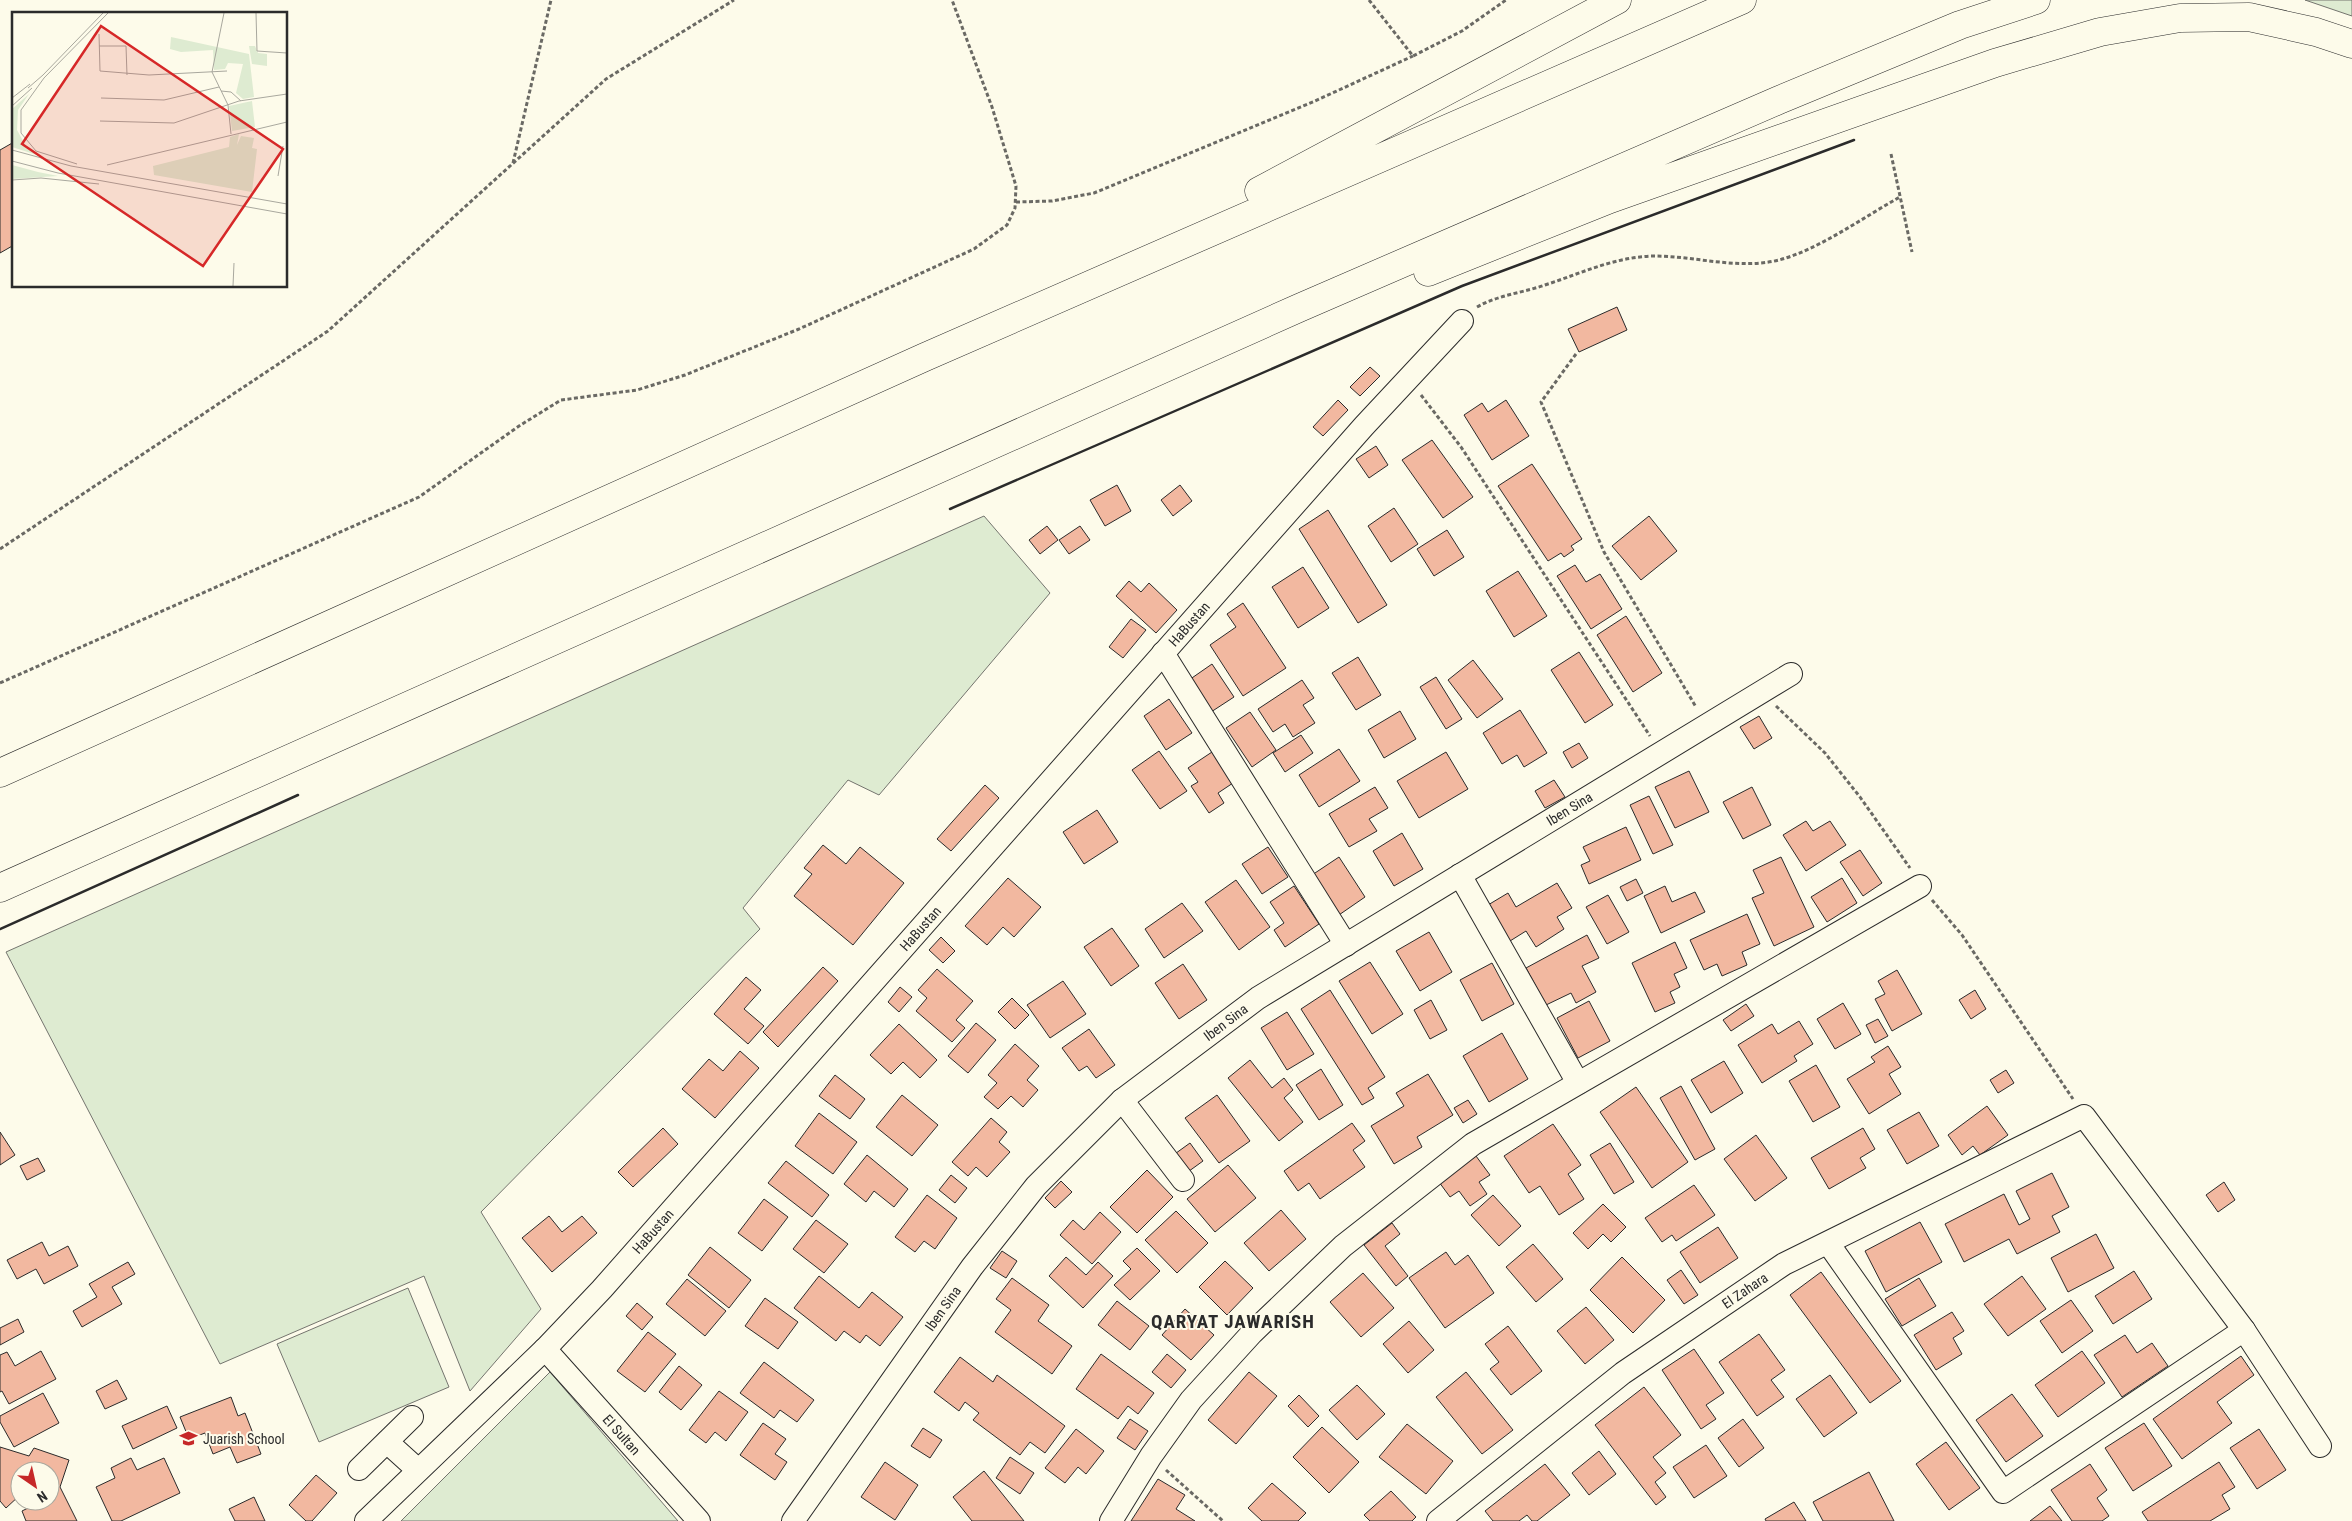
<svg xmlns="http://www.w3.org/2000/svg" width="2352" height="1521" font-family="'Roboto Condensed',sans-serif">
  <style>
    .green { fill: #deebd1; stroke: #74746e }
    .building { fill: #f2b8a0; stroke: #2b2b2b }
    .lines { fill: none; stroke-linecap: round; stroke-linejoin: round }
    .minor-casing { stroke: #2b2b2b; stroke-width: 24 }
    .highway-casing { stroke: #2b2b2b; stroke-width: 29 }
    .path { stroke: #6a6964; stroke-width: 3; stroke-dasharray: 4 2.5; stroke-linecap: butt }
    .minor { stroke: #fdfbea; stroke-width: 22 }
    .highway { stroke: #fdfbea; stroke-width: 28 }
    .wall { stroke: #2b2b2b; stroke-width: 2.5 }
    .labels { text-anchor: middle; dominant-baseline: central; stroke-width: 4; stroke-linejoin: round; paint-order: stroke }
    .street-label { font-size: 14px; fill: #2b2b2b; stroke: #fdfbea }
    .poi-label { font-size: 14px; fill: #2b2b2b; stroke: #fdfbea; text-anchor: start }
    .district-label { font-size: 19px; font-weight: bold; letter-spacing: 1px; fill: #2b2b2b; stroke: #fdfbea }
    .inset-road { fill: none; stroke: #a9a89e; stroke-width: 1 }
    .view { fill: #d62828; fill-opacity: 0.15; stroke: #d62828; stroke-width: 2.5 }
    .inset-edge { fill: none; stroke: #2b2b2b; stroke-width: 2.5 }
  </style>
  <rect width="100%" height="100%" fill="#fdfbea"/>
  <!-- green -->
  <path class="green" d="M2305 0H2352V16L2349 15Z
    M984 516 1050 593 879 795 848 780 743 908 760 929 481 1212 541 1309 470 1391 424 1276 220 1364 6 952Z
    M408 1288 449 1387 319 1442 277 1344Z
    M550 1372 678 1521H401Z"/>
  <!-- building -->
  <path class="building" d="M14 142V245L0 253V150Z
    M1617 307 1627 330 1579 352 1568 329Z
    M1370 367 1380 376 1360 396 1350 387Z
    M1338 400 1348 410 1323 436 1313 427Z
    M1506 400 1529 436 1492 460 1464 415 1482 403 1488 412Z
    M1432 440 1473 497 1443 518 1402 460Z
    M1376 446 1388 465 1369 478 1356 459Z
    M1532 464 1582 539 1571 546 1574 550 1564 557 1561 553 1548 561 1498 486Z
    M1117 485 1131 511 1105 526 1090 500Z
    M1180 485 1192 501 1173 516 1161 500Z
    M1394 508 1418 544 1391 562 1368 526Z
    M1328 510 1387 605 1358 623 1299 529Z
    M1649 516 1677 551 1641 580 1612 546Z
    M1047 526 1058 540 1040 554 1029 540Z
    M1080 526 1090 540 1069 554 1059 540Z
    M1447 530 1464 557 1434 576 1417 549Z
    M1575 565 1586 582 1600 574 1622 609 1591 629 1557 576Z
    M1303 567 1329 608 1298 628 1272 587Z
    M1518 571 1547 616 1514 637 1486 591Z
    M1129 581 1141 592 1149 583 1177 610 1156 633 1116 596Z
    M1243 603 1286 668 1243 696 1210 645 1236 627 1227 614Z
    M1626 616 1662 673 1633 692 1597 635Z
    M1131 619 1146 630 1123 658 1109 647Z
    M1579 652 1613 705 1585 723 1551 670Z
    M1358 657 1381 695 1356 710 1332 673Z
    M1473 660 1503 699 1477 718 1448 680Z
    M1212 664 1234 697 1211 712 1189 680Z
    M1436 677 1462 719 1446 729 1420 687Z
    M1302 680 1314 698 1303 705 1315 723 1293 737 1285 724 1273 732 1258 709Z
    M1169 699 1192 733 1166 750 1144 716Z
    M1520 710 1547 753 1524 767 1517 755 1502 764 1483 733Z
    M1400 711 1416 739 1384 758 1368 730Z
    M1250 712 1276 750 1252 767 1226 728Z
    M1759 716 1772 738 1754 749 1740 727Z
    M1301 735 1313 753 1285 772 1273 753Z
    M1579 743 1588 758 1572 768 1563 752Z
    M1339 749 1360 781 1319 807 1299 775Z
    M1159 751 1187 791 1160 809 1132 770Z
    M1212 752 1233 783 1218 793 1224 803 1209 813 1191 786 1198 782 1188 768Z
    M1446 752 1468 789 1419 818 1397 781Z
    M1689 771 1709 812 1675 828 1655 787Z
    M1554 780 1565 797 1545 808 1535 791Z
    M985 785 999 798 951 851 937 839Z
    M1375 787 1388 808 1369 819 1377 831 1349 847 1329 814Z
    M1752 787 1771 825 1743 839 1723 802Z
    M1649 796 1673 845 1653 854 1630 805Z
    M1097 810 1118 842 1084 864 1063 832Z
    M1806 821 1813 831 1830 821 1846 845 1806 871 1783 835Z
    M1626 827 1641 860 1589 884 1581 865 1590 861 1583 847Z
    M1402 833 1423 869 1394 886 1373 851Z
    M823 845 846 864 860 847 904 883 853 945 794 896 812 874 804 868Z
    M1268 847 1288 877 1262 894 1242 864Z
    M1860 850 1882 883 1863 896 1840 862Z
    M1339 857 1365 897 1336 917 1309 877Z
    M1781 857 1814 927 1774 946 1752 898 1764 893 1753 870Z
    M1008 878 1041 907 1014 937 1003 927 987 945 965 926Z
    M1842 878 1857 903 1827 922 1811 897Z
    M1636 879 1643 893 1627 901 1620 887Z
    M1236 880 1270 927 1239 950 1205 902Z
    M1557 883 1572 908 1557 917 1564 929 1536 947 1526 931 1510 941 1488 905 1508 893 1516 907Z
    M1294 886 1319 924 1285 947 1274 930 1284 923 1270 902Z
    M1665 886 1672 902 1695 892 1705 912 1661 933 1644 896Z
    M1608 895 1629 932 1607 944 1586 907Z
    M1182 903 1203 931 1164 958 1145 929Z
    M1747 914 1760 944 1742 952 1747 965 1722 976 1717 964 1704 970 1690 940Z
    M1112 928 1139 966 1111 986 1084 947Z
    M1429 932 1452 972 1420 991 1396 951Z
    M1587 935 1599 958 1582 966 1596 992 1576 1003 1571 993 1546 1005 1526 968Z
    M941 937 955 951 943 963 929 950Z
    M1675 942 1687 968 1674 974 1680 987 1670 992 1675 1003 1655 1012 1632 963Z
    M1370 962 1403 1014 1372 1034 1339 981Z
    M1492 963 1514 1004 1482 1021 1460 980Z
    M1183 964 1207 1000 1179 1019 1155 983Z
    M823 967 838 981 778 1047 763 1032Z
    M937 969 973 1001 956 1020 965 1028 952 1042 916 1011 927 998 918 990Z
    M1897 970 1922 1014 1892 1031 1875 999 1885 994 1878 981Z
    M746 977 761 990 744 1009 764 1026 748 1044 714 1014Z
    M1063 981 1086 1014 1050 1038 1027 1005Z
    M900 987 912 997 899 1012 888 1002Z
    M1330 990 1385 1077 1368 1088 1374 1098 1362 1105 1301 1009Z
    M1975 990 1986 1009 1971 1019 1959 1000Z
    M1012 998 1029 1015 1015 1029 998 1012Z
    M1431 1000 1447 1030 1430 1039 1414 1010Z
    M1589 1001 1610 1041 1578 1058 1557 1018Z
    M1843 1003 1861 1034 1835 1049 1817 1019Z
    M1746 1004 1754 1016 1731 1031 1723 1020Z
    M1287 1012 1314 1054 1287 1070 1261 1028Z
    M1878 1019 1888 1036 1875 1043 1866 1025Z
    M1799 1021 1813 1044 1794 1056 1797 1061 1762 1083 1738 1045 1772 1024 1778 1034Z
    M976 1023 996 1040 968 1073 948 1056Z
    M899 1024 937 1060 920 1078 903 1062 891 1074 870 1055Z
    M1089 1029 1115 1065 1096 1078 1087 1066 1079 1071 1062 1048Z
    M1502 1033 1528 1079 1489 1102 1463 1056Z
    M1015 1044 1039 1066 1027 1080 1038 1090 1023 1107 1011 1096 998 1109 984 1097 997 1083 988 1075Z
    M1888 1046 1901 1067 1889 1074 1901 1094 1869 1114 1847 1079 1875 1062 1871 1057Z
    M740 1051 759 1068 715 1118 682 1089 709 1059 723 1071Z
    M1250 1060 1272 1088 1284 1078 1293 1090 1284 1098 1303 1122 1279 1141 1228 1078Z
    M1724 1061 1743 1093 1711 1113 1691 1080Z
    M1816 1065 1840 1107 1813 1122 1789 1081Z
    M1321 1069 1343 1105 1319 1120 1296 1085Z
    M2006 1070 2014 1083 1998 1093 1990 1080Z
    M1428 1074 1453 1115 1417 1137 1422 1147 1394 1164 1371 1126 1404 1106 1396 1093Z
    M835 1075 865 1099 850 1119 819 1096Z
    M1681 1086 1715 1149 1695 1160 1660 1098Z
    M1636 1087 1688 1162 1652 1188 1600 1112Z
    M902 1095 938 1125 912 1156 876 1127Z
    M1217 1095 1250 1141 1219 1163 1185 1118Z
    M1468 1100 1477 1114 1463 1123 1454 1108Z
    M1987 1106 2008 1135 1980 1155 1973 1146 1962 1155 1948 1135Z
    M1919 1112 1939 1146 1907 1164 1887 1130Z
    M819 1113 857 1142 833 1174 795 1146Z
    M991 1118 1007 1132 999 1142 1010 1152 987 1177 976 1167 968 1176 952 1162Z
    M1352 1123 1365 1141 1353 1150 1365 1167 1320 1199 1309 1183 1298 1191 1284 1171Z
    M1553 1124 1581 1165 1568 1174 1584 1199 1559 1215 1540 1186 1529 1193 1504 1156Z
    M663 1128 678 1144 633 1187 618 1172Z
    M1863 1128 1875 1149 1860 1158 1866 1168 1829 1189 1811 1158Z
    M0 1132 15 1155 0 1165Z
    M1756 1135 1787 1178 1755 1201 1724 1159Z
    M1190 1143 1203 1161 1185 1174 1172 1156Z
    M1610 1143 1634 1182 1614 1194 1590 1155Z
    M867 1155 908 1189 894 1207 874 1191 866 1202 844 1184Z
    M1476 1156 1490 1175 1479 1182 1487 1194 1470 1206 1459 1191 1450 1197 1439 1182Z
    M38 1158 45 1171 27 1180 20 1166Z
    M786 1161 829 1195 812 1217 768 1183Z
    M1228 1165 1256 1198 1215 1232 1187 1199Z
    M1147 1170 1173 1197 1137 1233 1110 1207Z
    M2052 1173 2069 1207 2052 1216 2060 1232 2017 1254 2009 1239 1964 1262 1945 1224 2004 1194 2019 1225 2030 1219 2016 1191Z
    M951 1175 967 1188 955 1203 939 1190Z
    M1061 1181 1072 1192 1055 1208 1045 1198Z
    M2224 1182 2235 1200 2218 1212 2206 1195Z
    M1694 1185 1715 1215 1676 1241 1672 1235 1662 1242 1645 1218Z
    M927 1195 957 1218 935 1249 924 1241 915 1252 895 1237Z
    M1493 1195 1521 1226 1499 1246 1471 1215Z
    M764 1199 788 1217 762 1251 738 1233Z
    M1603 1204 1626 1227 1611 1242 1603 1234 1588 1249 1573 1233Z
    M1281 1210 1306 1239 1269 1271 1244 1243Z
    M1176 1211 1208 1243 1177 1273 1145 1240Z
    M1100 1212 1121 1232 1092 1264 1060 1235 1073 1220 1084 1230Z
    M549 1216 562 1232 582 1216 597 1233 552 1272 522 1238Z
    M816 1220 848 1244 824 1273 793 1249Z
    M1920 1222 1942 1262 1886 1292 1865 1251Z
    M1392 1223 1400 1234 1385 1246 1408 1276 1396 1286 1364 1245Z
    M1718 1227 1738 1258 1700 1283 1680 1252Z
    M2096 1234 2114 1268 2068 1292 2051 1258Z
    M42 1242 49 1256 68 1246 78 1266 44 1284 36 1269 17 1279 7 1260Z
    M1533 1244 1563 1279 1536 1302 1506 1267Z
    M710 1247 751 1280 729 1308 688 1275Z
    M1137 1248 1160 1271 1130 1300 1114 1285 1131 1269 1123 1261Z
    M1002 1251 1017 1261 1006 1278 990 1268Z
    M1446 1252 1455 1265 1468 1255 1494 1293 1445 1328 1409 1278Z
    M1066 1257 1086 1275 1098 1262 1113 1276 1083 1308 1049 1276Z
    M1622 1257 1665 1300 1633 1333 1590 1290Z
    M1225 1261 1253 1288 1227 1315 1199 1287Z
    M128 1262 135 1274 112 1287 122 1304 82 1327 73 1311 97 1297 89 1284Z
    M1681 1270 1698 1295 1684 1304 1667 1280Z
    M2134 1271 2152 1299 2113 1324 2095 1296Z
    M1821 1272 1901 1381 1870 1403 1790 1295Z
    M1363 1273 1394 1308 1361 1337 1330 1302Z
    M819 1276 859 1308 872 1292 903 1317 880 1346 866 1335 860 1343 844 1331 836 1341 794 1308Z
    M2022 1276 2046 1309 2008 1336 1984 1304Z
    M1012 1278 1049 1305 1038 1321 1072 1346 1052 1374 995 1332 1011 1310 996 1299Z
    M1919 1278 1936 1306 1902 1326 1885 1299Z
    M687 1279 726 1311 705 1336 666 1304Z
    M765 1298 798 1322 778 1349 745 1326Z
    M2071 1300 2093 1331 2062 1353 2040 1321Z
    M1117 1301 1149 1326 1130 1350 1098 1325Z
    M637 1303 653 1317 642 1330 626 1316Z
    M1586 1307 1614 1340 1585 1364 1557 1331Z
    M1185 1309 1214 1335 1191 1360 1162 1335Z
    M1952 1312 1964 1331 1953 1338 1962 1354 1936 1370 1914 1335Z
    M18 1319 24 1332 0 1345V1328Z
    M1409 1321 1434 1350 1408 1373 1383 1344Z
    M1508 1326 1542 1371 1511 1395 1490 1369 1499 1362 1485 1344Z
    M648 1332 676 1354 645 1392 617 1371Z
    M1759 1334 1785 1370 1771 1380 1784 1397 1757 1416 1719 1362Z
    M2125 1335 2137 1353 2152 1343 2168 1366 2122 1397 2094 1355Z
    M1694 1349 1724 1393 1706 1405 1716 1419 1701 1429 1662 1370Z
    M41 1351 56 1379 9 1404 2 1391 0 1392V1355L7 1352 15 1366Z
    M2082 1351 2105 1383 2058 1417 2035 1385Z
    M1101 1354 1154 1393 1138 1414 1128 1406 1118 1419 1076 1389Z
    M1167 1354 1186 1370 1171 1388 1152 1372Z
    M2241 1356 2254 1375 2217 1402 2232 1423 2182 1459 2153 1419Z
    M960 1357 993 1382 997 1375 1065 1426 1045 1453 1030 1442 1020 1455 973 1420 979 1413 965 1402 959 1411 934 1392Z
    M764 1362 814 1400 797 1422 780 1410 774 1418 740 1393Z
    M679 1366 702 1385 681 1410 659 1392Z
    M1249 1372 1277 1396 1236 1444 1208 1420Z
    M1466 1372 1513 1430 1482 1454 1436 1397Z
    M1830 1375 1857 1413 1824 1437 1796 1399Z
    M117 1380 127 1399 105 1409 96 1391Z
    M1357 1385 1385 1414 1357 1440 1329 1410Z
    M1644 1387 1681 1435 1653 1457 1666 1473 1655 1482 1666 1497 1656 1505 1595 1425Z
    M719 1391 748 1412 726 1441 715 1432 706 1443 689 1430Z
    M43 1393 59 1423 14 1447 0 1422V1416Z
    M2012 1394 2043 1436 2006 1462 1976 1420Z
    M1299 1395 1319 1416 1308 1427 1288 1406Z
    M231 1397 238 1416 245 1413 261 1454 237 1463 230 1447 213 1454 205 1433 189 1439 180 1417Z
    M167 1406 177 1428 133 1449 122 1426Z
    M1130 1419 1148 1431 1135 1450 1117 1438Z
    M1743 1419 1764 1448 1739 1467 1718 1438Z
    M763 1423 786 1439 775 1454 787 1462 775 1480 740 1455Z
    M2144 1423 2172 1466 2133 1491 2105 1448Z
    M1407 1424 1453 1461 1426 1494 1379 1457Z
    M1322 1427 1359 1462 1329 1493 1293 1457Z
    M923 1428 942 1440 930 1458 911 1446Z
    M1076 1429 1104 1451 1086 1474 1078 1467 1065 1483 1045 1468Z
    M2259 1429 2286 1470 2257 1489 2230 1448Z
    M1946 1442 1980 1488 1949 1510 1916 1464Z
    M1706 1445 1727 1476 1694 1498 1673 1467Z
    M0 1447 29 1456 34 1448 69 1460 60 1487 77 1521H26L22 1511 34 1505 33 1501H50V1471H20V1495L6 1508 0 1501Z
    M1599 1451 1616 1474 1589 1495 1572 1473Z
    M1010 1457 1034 1473 1020 1494 996 1478Z
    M131 1458 137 1470 164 1458 180 1493 121 1521H112L96 1487 115 1478 111 1468Z
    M885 1462 918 1485 895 1520 861 1497Z
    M2219 1462 2235 1487 2222 1495 2230 1509 2210 1521H2148L2142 1512Z
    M1545 1464 1570 1495 1537 1521H1532L1527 1515 1519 1521H1493L1485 1511Z
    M2090 1464 2107 1490 2097 1498 2109 1516 2102 1521H2072L2051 1490Z
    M984 1471 1024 1521H972L953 1497Z
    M1869 1472 1894 1521H1823L1813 1502Z
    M316 1475 337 1493 312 1521H306L289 1505Z
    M1158 1479 1185 1495 1176 1509 1195 1521H1131Z
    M1272 1483 1306 1513 1298 1521H1262L1248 1508Z
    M1391 1491 1416 1517 1412 1521H1370L1364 1515Z
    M254 1497 265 1521H235L229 1509Z
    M1794 1502 1806 1521H1766L1765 1519Z
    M2050 1506 2062 1521H2030Z"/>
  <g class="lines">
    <defs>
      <g id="minor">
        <path d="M1163 653 1346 945"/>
        <path d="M1460 875 1578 1083"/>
        <path d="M1122 1100 1183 1180"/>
        <path d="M1828 1243 2003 1492 2244 1330"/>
        <path id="s1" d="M545 1349 699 1521"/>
        <path d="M387 1442 418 1470"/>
        <path d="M359 1469 412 1417"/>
        <path id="s2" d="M366 1521 545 1349 602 1289 1364 426 1462 321"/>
        <path id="s3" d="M793 1521 972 1267 1036 1186 1122 1100 1258 998 1791 674"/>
        <path d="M1111 1521 1151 1456 1191 1400 1252 1333 1343 1246 1473 1144 1920 886"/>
        <path id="s4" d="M1438 1521 1623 1373 1784 1264 2084 1116 2244 1330 2320 1446"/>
      </g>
      <path id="highway" d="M1259 191 1617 0
        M1428 272 1610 199 1995 63 2100 32 2180 18 2249 17 2316 32 2352 44
        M0 773 925 357 1742 0
        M0 888 1299 308 1779 100 1960 25 2036 0"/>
    </defs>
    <!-- minor casing -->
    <use href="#minor" class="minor-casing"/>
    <!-- highway casing -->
    <use href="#highway" class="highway-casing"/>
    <!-- path -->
    <path class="path" d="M1369 0 1413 56 1462 31 1506 0
      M1891 154 1912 252
      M513 163 551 0
      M1016 202 1052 201 1094 193 1315 101 1413 56
      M1477 307C1498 295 1522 293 1545 285 1582 273 1614 257 1654 256 1695 256 1738 270 1779 260 1820 249 1862 218 1900 197
      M1576 354 1541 402 1604 552 1696 707
      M1421 395 1461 447 1650 736
      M0 549 328 331 606 79 734 0
      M0 683 419 497 519 426 561 400 637 390 685 375 799 329 974 249 1007 225 1015 208 1016 186 992 107 952 0
      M1776 706 1825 753 1860 797 1910 868
      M1932 900 1962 935 2073 1099
      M1166 1470 1223 1521"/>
    <!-- minor -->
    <use href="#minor" class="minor"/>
    <!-- highway -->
    <use href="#highway" class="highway"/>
    <!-- wall -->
    <path class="wall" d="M950 509 1462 286 1854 140
      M0 929 298 795"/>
  </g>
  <!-- icons -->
  <defs>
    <symbol id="school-bare" viewBox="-9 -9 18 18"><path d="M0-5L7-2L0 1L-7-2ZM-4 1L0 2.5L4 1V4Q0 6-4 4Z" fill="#c62828" stroke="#fdfbea" stroke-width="2.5" paint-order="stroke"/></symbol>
  </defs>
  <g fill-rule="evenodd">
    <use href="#school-bare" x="176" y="1426" width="25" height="25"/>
  </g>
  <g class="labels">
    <!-- street labels -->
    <g class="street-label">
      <text stroke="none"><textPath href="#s2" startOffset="1218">HaBustan</textPath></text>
      <text stroke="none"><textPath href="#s3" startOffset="1070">Iben Sina</textPath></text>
      <text stroke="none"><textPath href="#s2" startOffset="812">HaBustan</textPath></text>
      <text stroke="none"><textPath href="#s3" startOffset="665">Iben Sina</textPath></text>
      <text stroke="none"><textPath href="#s2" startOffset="408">HaBustan</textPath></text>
      <text stroke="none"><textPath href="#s4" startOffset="384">El Zahara</textPath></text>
      <text stroke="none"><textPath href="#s3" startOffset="260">Iben Sina</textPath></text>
      <text stroke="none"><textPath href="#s1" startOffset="115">El Sultan</textPath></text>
    </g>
    <!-- poi labels -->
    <g class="poi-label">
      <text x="203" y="1439">Juarish School</text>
    </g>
    <!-- district labels -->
    <g class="district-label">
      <text x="1233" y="1321">QARYAT JAWARISH</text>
    </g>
  </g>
  <!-- overview -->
  <g transform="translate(12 12)">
    <rect width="275" height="275" fill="#fdfbea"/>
    <path d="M159 25 237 42 242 85 231 87 224 81 231 52 216 51 213 57 202 58 201 38 169 40 158 37ZM237 34H243L246 41 255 42V54L240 52ZM17 82 6 98 5 118 15 136 28 144 0 135V97ZM240 89 243 115 220 119 217 94ZM227 122 225 133 229 124 242 126 240 136 245 137 240 180 142 163 141 154 217 135 218 125ZM0 153 26 160 46 164 0 167Z" fill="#deebd1"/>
    <path class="inset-road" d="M212 1 200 60 216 93 219 122M244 1 245 39 275 41M87 22 88 59 137 63 215 59M87 34H114L115 63M31 63 91 1M32 66 96 1M32 66 9 98V121L24 139 65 152M16 76 31 63M209 79 219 80 229 89M0 86 18 72M89 86 152 88 207 75M0 94 20 76M88 109 162 111 227 89 275 82M0 138 59 154 275 192M0 149 46 161 275 202M95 153 275 110M266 164 271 134M0 168 29 166 87 172M221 274 222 251"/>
    <path class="view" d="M89 14 271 137 191 254 10 132Z"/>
    <rect width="275" height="275" class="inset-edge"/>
  </g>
  <!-- north arrow -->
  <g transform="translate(35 1486) rotate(146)"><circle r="24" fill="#fdfbea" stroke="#a9a89e"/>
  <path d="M0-4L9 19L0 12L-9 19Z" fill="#c62828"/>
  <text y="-8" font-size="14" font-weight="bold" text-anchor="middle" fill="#2b2b2b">N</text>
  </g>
</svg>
